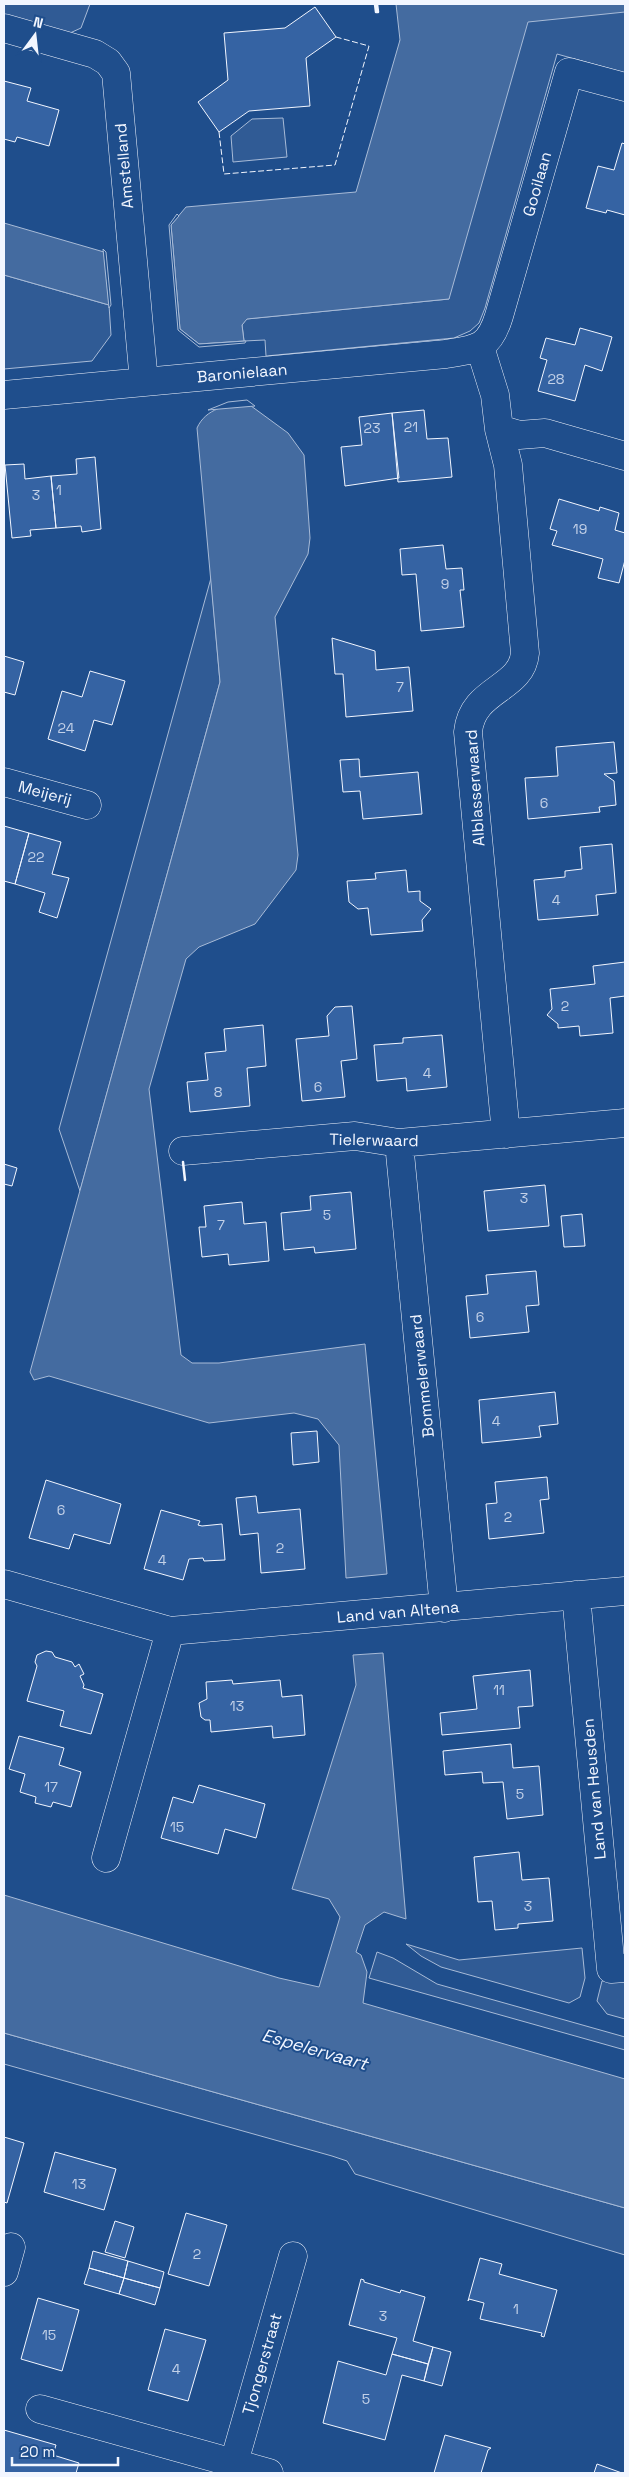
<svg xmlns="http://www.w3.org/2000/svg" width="629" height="2477" font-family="'Space Grotesk',sans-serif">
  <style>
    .built { fill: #305b95; stroke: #a8bbd7 }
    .water { fill: #446ba0; stroke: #a8bbd7 }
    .pier { fill: #1f4e8c; stroke: #a8bbd7 }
    .building { fill: #3563a3; stroke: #f2f6ff }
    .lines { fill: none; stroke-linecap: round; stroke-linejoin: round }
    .minor-casing { stroke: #f2f6ff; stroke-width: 29 }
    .minor { stroke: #1f4e8c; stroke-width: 28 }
    .fence { stroke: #f2f6ff; stroke-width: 1; stroke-dasharray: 6 2.5; stroke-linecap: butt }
    .wall { stroke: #f2f6ff; stroke-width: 2.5 }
    .labels { text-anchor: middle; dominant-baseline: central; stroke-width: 4; stroke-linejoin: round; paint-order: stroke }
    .number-label { font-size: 14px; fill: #c3d1e8 }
    .street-label { font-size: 16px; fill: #f2f6ff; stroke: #1f4e8c }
    .water-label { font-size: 18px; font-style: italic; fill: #f2f6ff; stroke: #1f4e8c }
  </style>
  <rect width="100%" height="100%" fill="#1f4e8c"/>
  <!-- built -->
  <path class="built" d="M4 4H90L81 28 70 33 4 15Z
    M625 4V73L557 54 485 308 479 323 470 331 454 338 266 356 265 340 244 341 242 325 246 319 449 299 400 40Z
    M283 118 287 157 233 162 231 136 252 119Z
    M4 275 109 305 111 335 92 361 4 369Z
    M211 578 220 682 80 1191 59 1129Z
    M406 1944 459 1960 582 1948 585 1978 580 1997 569 2003 441 1967 421 1956Z
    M377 1952 393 1958 437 1984 625 2037V2050L369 1978Z
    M625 1979V2019L607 2014 597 2001 602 1981Z
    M4 2033 625 2208V2255L355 2174 347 2161 332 2156 4 2064Z"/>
  <!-- water -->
  <path class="water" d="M396 4H625V12L528 22 449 299 247 319 242 325 244 341 199 344 180 329 171 225 186 207 356 192 400 40Z
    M4 223 104 252 109 305 4 275Z
    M247 403 288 433 304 455 310 538 308 554 275 617 298 855 296 870 255 924 199 947 186 959 149 1089 181 1355 192 1363H219L365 1344 387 1574 346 1578 339 1445 318 1419 294 1413 209 1423 49 1376 34 1380 30 1372 220 682 197 428C206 408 227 405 247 403Z
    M383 1653 406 1919 384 1912 365 1925 356 1952 361 1955 367 1972 363 2003 625 2079V2208L4 2033V1895L279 1978 319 1987 340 1917 329 1899 292 1889 356 1685 353 1655Z"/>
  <!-- pier -->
  <path class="pier" d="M177 214 179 216 171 225 180 329 199 344 246 341 245 343 199 347 178 330 169 225Z
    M103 249 106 252 111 305 109 308Z
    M247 400 255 406 208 410 228 402Z"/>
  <!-- building -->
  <path class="building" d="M315 7 336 37 306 58 310 106 249 111 219 132 198 102 228 80 224 33 285 28Z
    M4 81 31 88 27 101 59 110 49 146 17 137 15 142 4 139Z
    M622 143 625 144V215L607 210 606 213 586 208 598 166 614 170Z
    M580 328 612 337 602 371 585 365 575 401 538 391 547 360 540 358 546 338 575 345Z
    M424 410 427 439 448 438 452 477 398 482 392 413Z
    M392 413 399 478 345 486 341 447 362 445 359 417Z
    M95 457 101 529 82 532 81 526 56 528 51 476 77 474 76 459Z
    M24 464 25 479 51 476 56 528 30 530 31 536 12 538 5 465Z
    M559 499 599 511 600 507 619 513 615 530 625 533V560L619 583 598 578 603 559 552 545 557 531 550 529Z
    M443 545 446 569 462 568 464 590H460L464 627 421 631 416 574 402 575 400 549Z
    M332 638 375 651 376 670 409 667 413 711 346 717 343 674H335Z
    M4 656 24 662 15 695 4 692Z
    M90 671 125 681 112 725 94 720 85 751 48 739 62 691 82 697Z
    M614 742 617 773 604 774 614 781 616 805 599 807 600 812 528 819 525 778 558 776 556 747Z
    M359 759 360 777 418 772 422 814 363 819 360 791 343 792 340 760Z
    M4 826 29 833 15 884 4 881Z
    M29 833 61 842 52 874 69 878 57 918 39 912 45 893 15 884Z
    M612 844 616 893 596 895 598 915 538 920 534 880 565 877V871L582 869 580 847Z
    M406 870 408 892 420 891V901L431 909 422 920 423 931 371 935 368 908 358 909 349 902 347 881 376 879 375 873Z
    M625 962V996L610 998 613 1033 580 1036 579 1026 558 1028V1024L547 1015 552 1009 550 989 595 984 593 966Z
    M352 1006 357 1059 341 1061 345 1097 302 1101 296 1039 329 1036 327 1016 335 1007Z
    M263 1025 266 1066 247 1068 250 1106 190 1112 187 1082 208 1080 205 1053 226 1051 224 1029Z
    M442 1035 447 1087 407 1091 406 1078 377 1081 374 1045 403 1043V1038Z
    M4 1164 17 1168 12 1186 4 1184Z
    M545 1185 549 1226 488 1231 484 1191Z
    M351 1192 356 1249 315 1253 314 1247 284 1250 281 1213 311 1210 310 1196Z
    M242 1202 244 1224 266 1222 269 1261 229 1265 228 1254 202 1257 199 1227H206L204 1206Z
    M582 1214 585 1246 564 1247 561 1216Z
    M536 1271 539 1305 526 1306 529 1332 470 1338 466 1296 488 1294 486 1275Z
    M555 1392 558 1424 539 1426 541 1437 482 1443 479 1400Z
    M317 1431 319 1462 293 1465 291 1433Z
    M547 1477 549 1499 540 1500 544 1533 489 1539 486 1504 497 1503 495 1482Z
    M46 1480 121 1504 110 1544 74 1534 69 1549 29 1538Z
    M256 1496 258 1513 300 1509 305 1569 261 1573 258 1533 240 1535 236 1498Z
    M161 1510 200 1521 198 1525 202 1526 222 1524 225 1560 204 1561 203 1558 189 1559 183 1580 144 1569Z
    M46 1651 52 1652 55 1657 72 1662 75 1667 79 1664 84 1674 80 1676 84 1685 83 1688 103 1694 91 1734 60 1726 64 1711 27 1701 37 1666 35 1662 37 1655Z
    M530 1670 533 1706 518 1707 520 1728 442 1735 440 1713 477 1709 473 1676Z
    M232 1680 233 1684 280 1680 282 1697 302 1695 305 1735 273 1738 272 1726 211 1732 210 1720H205L201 1717 199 1703 207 1699 206 1682Z
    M19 1736 64 1748 59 1765 81 1772 71 1807 53 1802 51 1807 35 1803 36 1797 20 1792 25 1774 9 1769Z
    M511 1744 513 1768 539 1766 543 1815 507 1819 503 1782 483 1783 482 1772 445 1775 443 1751Z
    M199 1785 265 1804 256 1838 225 1829 218 1854 161 1838 173 1797 193 1803Z
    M519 1852 522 1880 549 1878 553 1921 518 1924V1928L495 1930 492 1901 478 1902 474 1857Z
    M4 2137 24 2143 7 2203 4 2202Z
    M55 2152 116 2169 104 2210 44 2192Z
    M186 2213 227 2225 209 2286 168 2274Z
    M115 2221 134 2227 125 2258 105 2252Z
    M93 2251 128 2261 124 2278 89 2268Z
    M480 2258 502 2264 499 2274 557 2290 544 2337 541 2336 542 2333 480 2319 484 2303 469 2299 468 2301Z
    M128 2261 164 2272 160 2288 124 2278Z
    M89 2268 124 2278 119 2294 84 2284Z
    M124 2278 160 2288 155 2305 119 2294Z
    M361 2279 364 2280V2282L400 2293 401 2290 425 2297 413 2341 433 2347 428 2364 392 2354 397 2338 349 2325Z
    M38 2298 79 2310 62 2371 21 2359Z
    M165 2329 206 2340 188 2401 148 2390Z
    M433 2347 451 2352 442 2386 424 2381Z
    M392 2354 428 2364 424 2381 402 2375 385 2440 323 2423 338 2361 386 2375Z
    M4 2430 56 2445 53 2455 79 2463 76 2473H4Z
    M445 2435 491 2448 488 2450 481 2473H434Z
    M597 2464 622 2473H594Z"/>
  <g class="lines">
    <defs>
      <path id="minor" d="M4 28 95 54 108 62 116 73 144 382
        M480 347 495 395 499 429 508 465 525 653C522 690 472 688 468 732L506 1134
        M4 395 446 354C477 349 489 349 499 316L569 72 625 87
        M499 429 519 435 545 433 625 456
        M4 782 87 805
        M399 1143 444 1608
        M183 1151 355 1136 399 1143 625 1123
        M4 1584 170 1631 625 1591
        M576 1595 611 1969 625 1968
        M106 1858 170 1631
        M4 2272 11 2247
        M40 2409 269 2473
        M231 2473 293 2256"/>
    </defs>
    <!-- minor casing -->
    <use href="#minor" class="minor-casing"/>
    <!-- minor -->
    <use href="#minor" class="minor"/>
    <!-- fence -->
    <path class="fence" d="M219 132 224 174 335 165 369 46 336 37"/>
    <!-- wall -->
    <path class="wall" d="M375 4 376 12H378L377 4
      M183 1162 185 1180"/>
  </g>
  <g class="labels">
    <!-- number labels -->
    <g class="number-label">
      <text x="556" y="379">28</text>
      <text x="411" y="427">21</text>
      <text x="372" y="428">23</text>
      <text x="59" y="490">1</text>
      <text x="36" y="495">3</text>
      <text x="580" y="529">19</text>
      <text x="445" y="584">9</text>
      <text x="400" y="687">7</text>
      <text x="66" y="728">24</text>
      <text x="544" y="803">6</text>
      <text x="36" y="857">22</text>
      <text x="556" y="900">4</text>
      <text x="565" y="1006">2</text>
      <text x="427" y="1073">4</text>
      <text x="318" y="1087">6</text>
      <text x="218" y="1092">8</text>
      <text x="524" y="1198">3</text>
      <text x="327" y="1215">5</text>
      <text x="221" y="1225">7</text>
      <text x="480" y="1317">6</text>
      <text x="496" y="1421">4</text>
      <text x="61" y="1510">6</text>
      <text x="508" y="1517">2</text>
      <text x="280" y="1548">2</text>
      <text x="162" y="1560">4</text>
      <text x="499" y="1690">11</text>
      <text x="237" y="1706">13</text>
      <text x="51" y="1787">17</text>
      <text x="520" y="1794">5</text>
      <text x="177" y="1827">15</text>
      <text x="528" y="1906">3</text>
      <text x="79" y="2184">13</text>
      <text x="197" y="2254">2</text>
      <text x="516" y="2309">1</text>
      <text x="383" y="2316">3</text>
      <text x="49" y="2335">15</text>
      <text x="176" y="2369">4</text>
      <text x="366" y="2399">5</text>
    </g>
    <!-- street labels -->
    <g class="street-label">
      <text transform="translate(124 166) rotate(-95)">Amstelland</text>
      <text transform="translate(537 184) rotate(-74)">Gooilaan</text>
      <text transform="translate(242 373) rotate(-5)">Baronielaan</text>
      <text transform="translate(475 788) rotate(-94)">Alblasserwaard</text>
      <text transform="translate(45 793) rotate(15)">Meijerij</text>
      <text transform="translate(374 1140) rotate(1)">Tielerwaard</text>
      <text transform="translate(422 1376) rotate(-96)">Bommelerwaard</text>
      <text transform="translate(398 1612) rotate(-5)">Land van Altena</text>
      <text transform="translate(594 1789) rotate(-95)">Land van Heusden</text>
      <text transform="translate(262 2364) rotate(-74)">Tjongerstraat</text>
    </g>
    <!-- water labels -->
    <g class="water-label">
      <text transform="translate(315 2049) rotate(16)">Espelervaart</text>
    </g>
  </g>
  <!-- border -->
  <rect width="629" height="2477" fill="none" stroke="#f2f6ff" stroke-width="10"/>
  <!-- north arrow -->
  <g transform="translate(35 35) rotate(15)" stroke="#1f4e8c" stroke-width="4" paint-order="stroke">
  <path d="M0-4L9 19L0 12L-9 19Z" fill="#f2f6ff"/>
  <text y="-8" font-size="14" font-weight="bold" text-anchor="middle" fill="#f2f6ff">N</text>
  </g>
  <!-- scale -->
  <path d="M12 2457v8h106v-8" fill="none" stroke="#f2f6ff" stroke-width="2.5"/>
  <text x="20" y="2457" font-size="15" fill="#f2f6ff" stroke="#1f4e8c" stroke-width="4" paint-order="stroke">20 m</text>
</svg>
